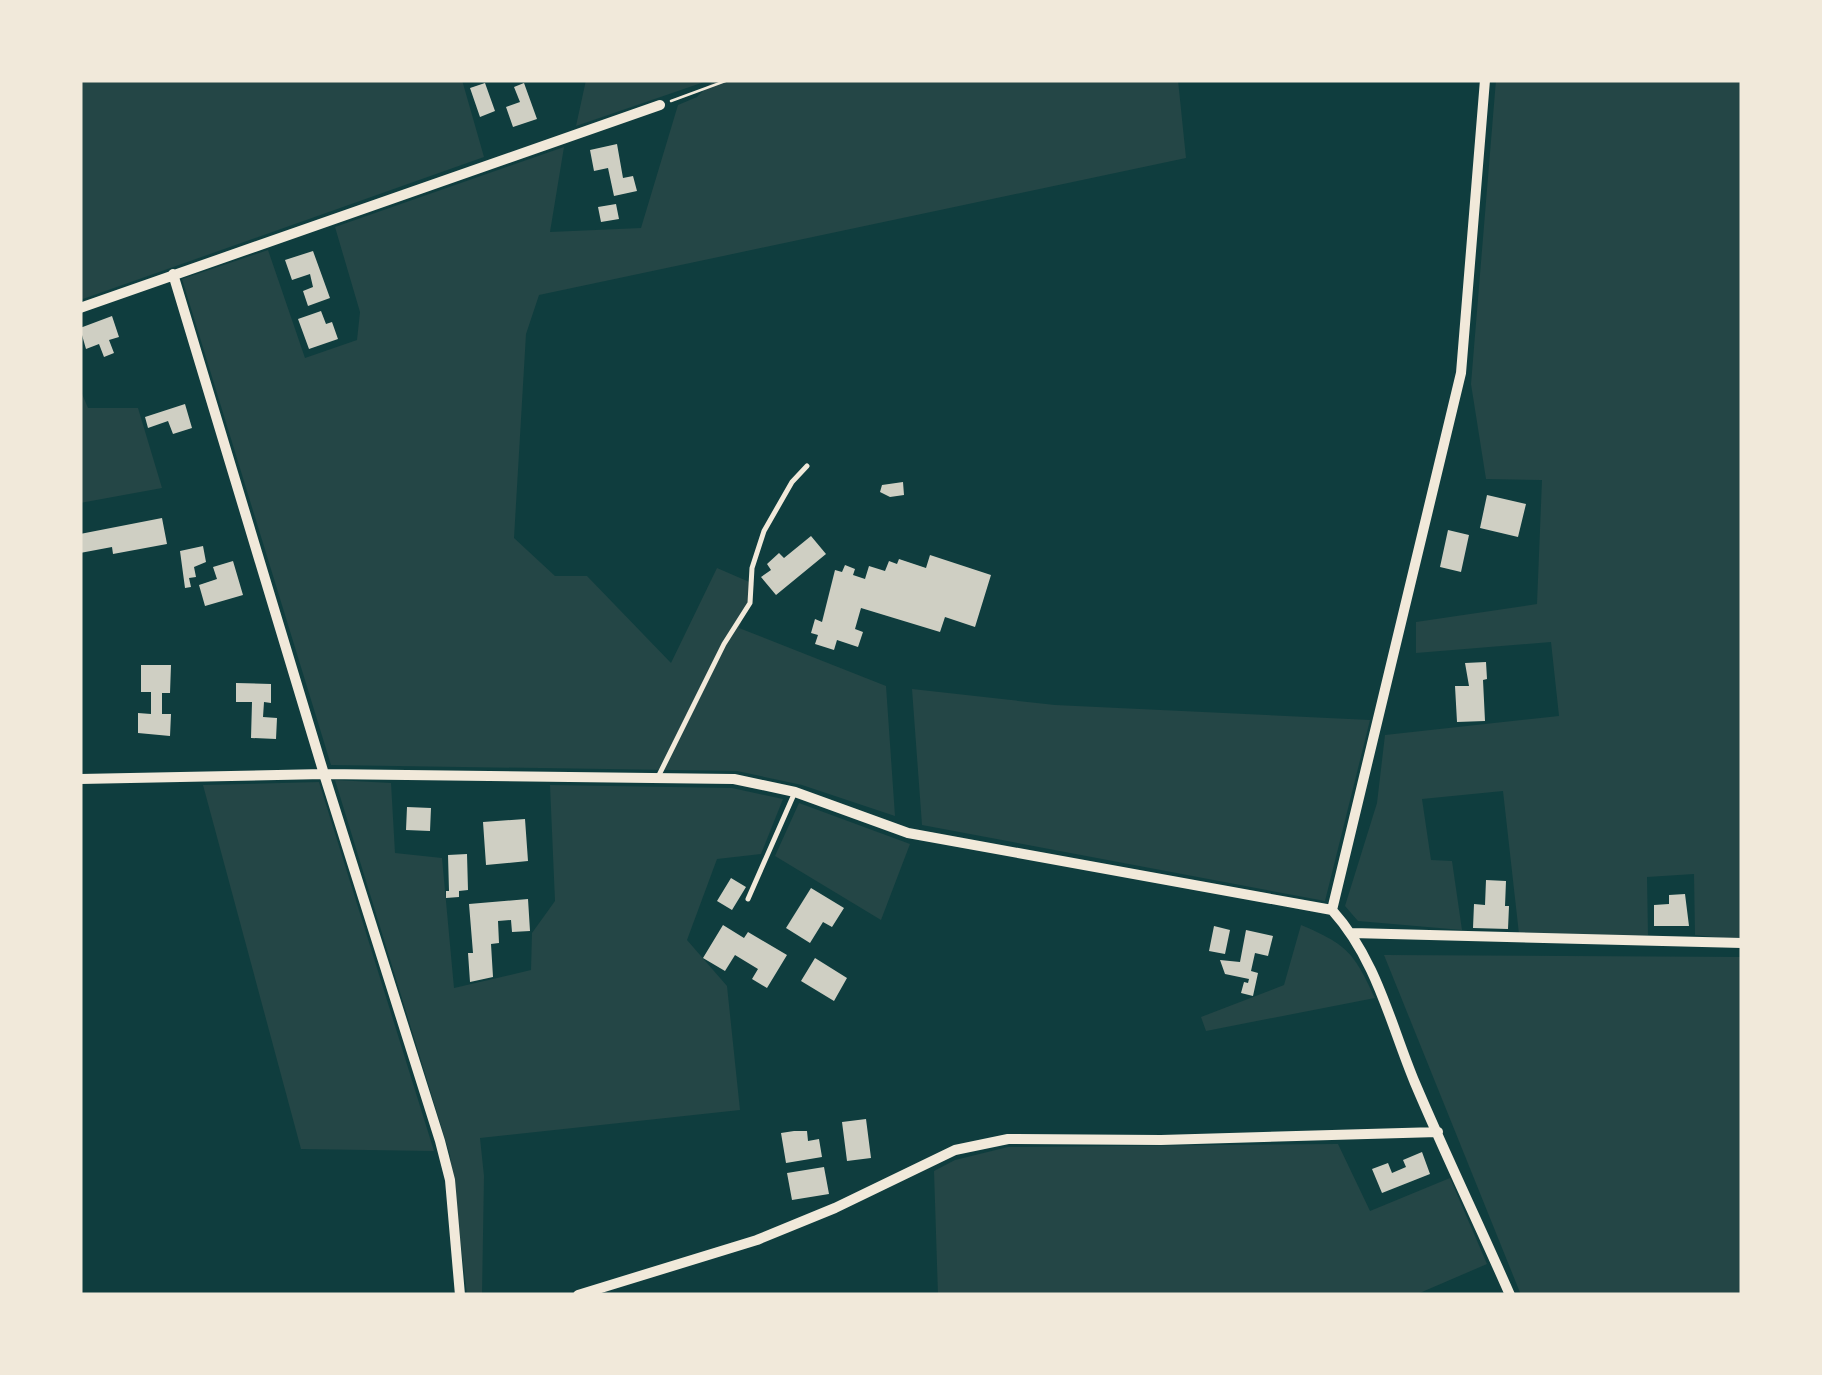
<svg xmlns="http://www.w3.org/2000/svg" width="1822" height="1375" font-family="Mulish,sans-serif">
  <style>
    .green { fill: #244646 }
    .building { fill: #cfcfc3 }
    .lines { fill: none; stroke-linecap: round; stroke-linejoin: round }
    .path { stroke: #f1e9da; stroke-width: 2.5 }
    .service { stroke: #f1e9da; stroke-width: 5 }
    .minor { stroke: #f1e9da; stroke-width: 10 }
  </style>
  <rect width="100%" height="100%" fill="#0f3d3e"/>
  <!-- green -->
  <path class="green" d="M80 80H462L484 157 80 300Z
    M586 80H710L576 126Z
    M714 80H1178L1186 158 539 295 526 334 514 538 555 576H587L671 663 717 568 754 584 739 628 886 686 895 816 802 785 737 771 331 765 182 279 268 250 305 358 357 340 360 312 335 227 564 147 550 232 641 228 678 105 697 97Z
    M1496 80H1742V940L1695 935 1694 874 1647 877 1648 935 1584 937 1519 934 1503 791 1422 799 1431 860 1452 861 1462 930 1358 921 1345 906 1377 803 1385 735 1559 716 1551 642 1416 653V622L1537 604 1542 480 1486 479 1471 384Z
    M80 389 88 408H138L162 488 80 503Z
    M912 689 1055 705 1370 720 1325 901 922 825Z
    M335 780 391 783 395 853 442 858 454 988 531 970 532 933 555 901 550 785 732 788 783 799 761 854 717 859 687 940 727 986 740 1110 480 1138 484 1176 482 1295H467L450 1155Z
    M319 782 434 1151 301 1149 203 785Z
    M799 803 910 844 881 920 775 856Z
    M1301 925C1348 945 1354 953 1375 998L1206 1031 1201 1017 1284 985Z
    M1384 955 1742 957V1295H1521Z
    M1338 1144 1370 1211 1450 1178 1487 1264 1415 1295H938L934 1171 955 1160 1008 1147Z"/>
  <!-- building -->
  <path class="building" d="M485 83 495 111 480 117 470 88Z
    M524 83 537 119 513 127 506 107 520 102 514 87Z
    M617 144 623 178 633 176 637 191 614 196 608 168 594 171 590 150Z
    M616 204 619 219 601 222 598 207Z
    M313 251 330 298 308 306 303 291 313 287 310 274 292 280 285 260Z
    M321 311 326 324 332 322 338 339 309 349 298 319Z
    M112 316 119 337 109 340 114 353 104 357 99 344 86 349 80 328Z
    M185 404 192 428 173 434 168 421 148 428 145 417Z
    M903 482 904 495 890 497 880 492 882 485Z
    M1487 495 1526 504 1518 537 1480 528Z
    M162 518 167 544 113 554 112 547 80 553V534Z
    M1448 530 1469 535 1461 572 1440 567Z
    M811 536 826 554 776 595 761 577 771 570 767 564 779 553 784 558Z
    M203 546 206 562 194 567 196 577 189 578 191 587 185 588 180 551Z
    M930 555 991 575 975 627 945 617 940 632 861 608 855 629 863 632 858 647 837 640 834 650 815 644 818 635 811 633 815 619 822 622 835 570 842 572 845 565 855 569 853 575 865 579 869 566 885 571 889 561 897 564 899 559 926 568Z
    M233 561 243 595 205 606 199 585 217 579 213 567Z
    M1486 662 1487 679 1483 680 1485 721 1457 722 1455 686H1469L1465 663Z
    M141 665H171L170 693H162V714H171L170 736 138 733V713L151 714V692H141Z
    M236 683 271 684V703L264 702 263 717 277 718 276 739 251 738 252 702H236Z
    M407 807 431 808 430 831 406 830Z
    M525 819 528 861 486 865 483 822Z
    M467 854 468 890 459 891V897L446 898V891H449L448 855Z
    M731 878 746 887 732 910 717 901Z
    M1486 880 1506 881 1505 906H1509L1508 929 1473 928 1474 904 1485 905Z
    M811 888 844 908 832 927 823 922 810 943 786 928Z
    M1685 894 1689 926H1654V905L1669 904V895Z
    M528 899 530 931 512 932 511 920 498 921 499 943 491 944 493 977 470 982 468 953H473L469 904Z
    M723 925 744 938 748 932 787 955 767 988 752 979 758 969 735 955 725 971 703 958Z
    M1214 926 1230 930 1225 954 1209 951Z
    M1246 930 1273 936 1268 956 1255 953 1251 971 1258 973 1253 996 1241 993 1244 982 1248 983 1249 979 1225 974 1220 960 1240 962Z
    M815 958 847 978 834 1001 801 981Z
    M866 1119 871 1158 847 1161 842 1122Z
    M794 1131H807L808 1141 819 1139 822 1157 786 1163 781 1133Z
    M1422 1152 1430 1174 1382 1193 1372 1169 1388 1163 1392 1173 1406 1167 1403 1160Z
    M824 1167 829 1194 792 1200 787 1173Z"/>
  <g class="lines">
    <!-- path -->
    <path class="path" d="M671 101 728 80"/>
    <!-- service -->
    <path class="service" d="M659 775 724 644 750 603 752 568 764 531 792 482 807 466
      M748 899 795 792"/>
    <!-- minor -->
    <path class="minor" d="M173 274 324 774 440 1141 450 1180 460 1295
      M80 308 660 105
      M80 779 324 774 734 779 795 792 908 833 1332 910C1377 960 1390 1023 1415 1083 1445 1154 1479 1224 1510 1295
      M1332 910 1461 373 1485 80
      M1352 933 1742 943
      M578 1295 757 1240 835 1208 955 1150 1008 1139 1161 1140 1438 1132"/>
  </g>
  <!-- border -->
  <rect width="1822" height="1375" fill="none" stroke="#f1e9da" stroke-width="165"/>
</svg>
